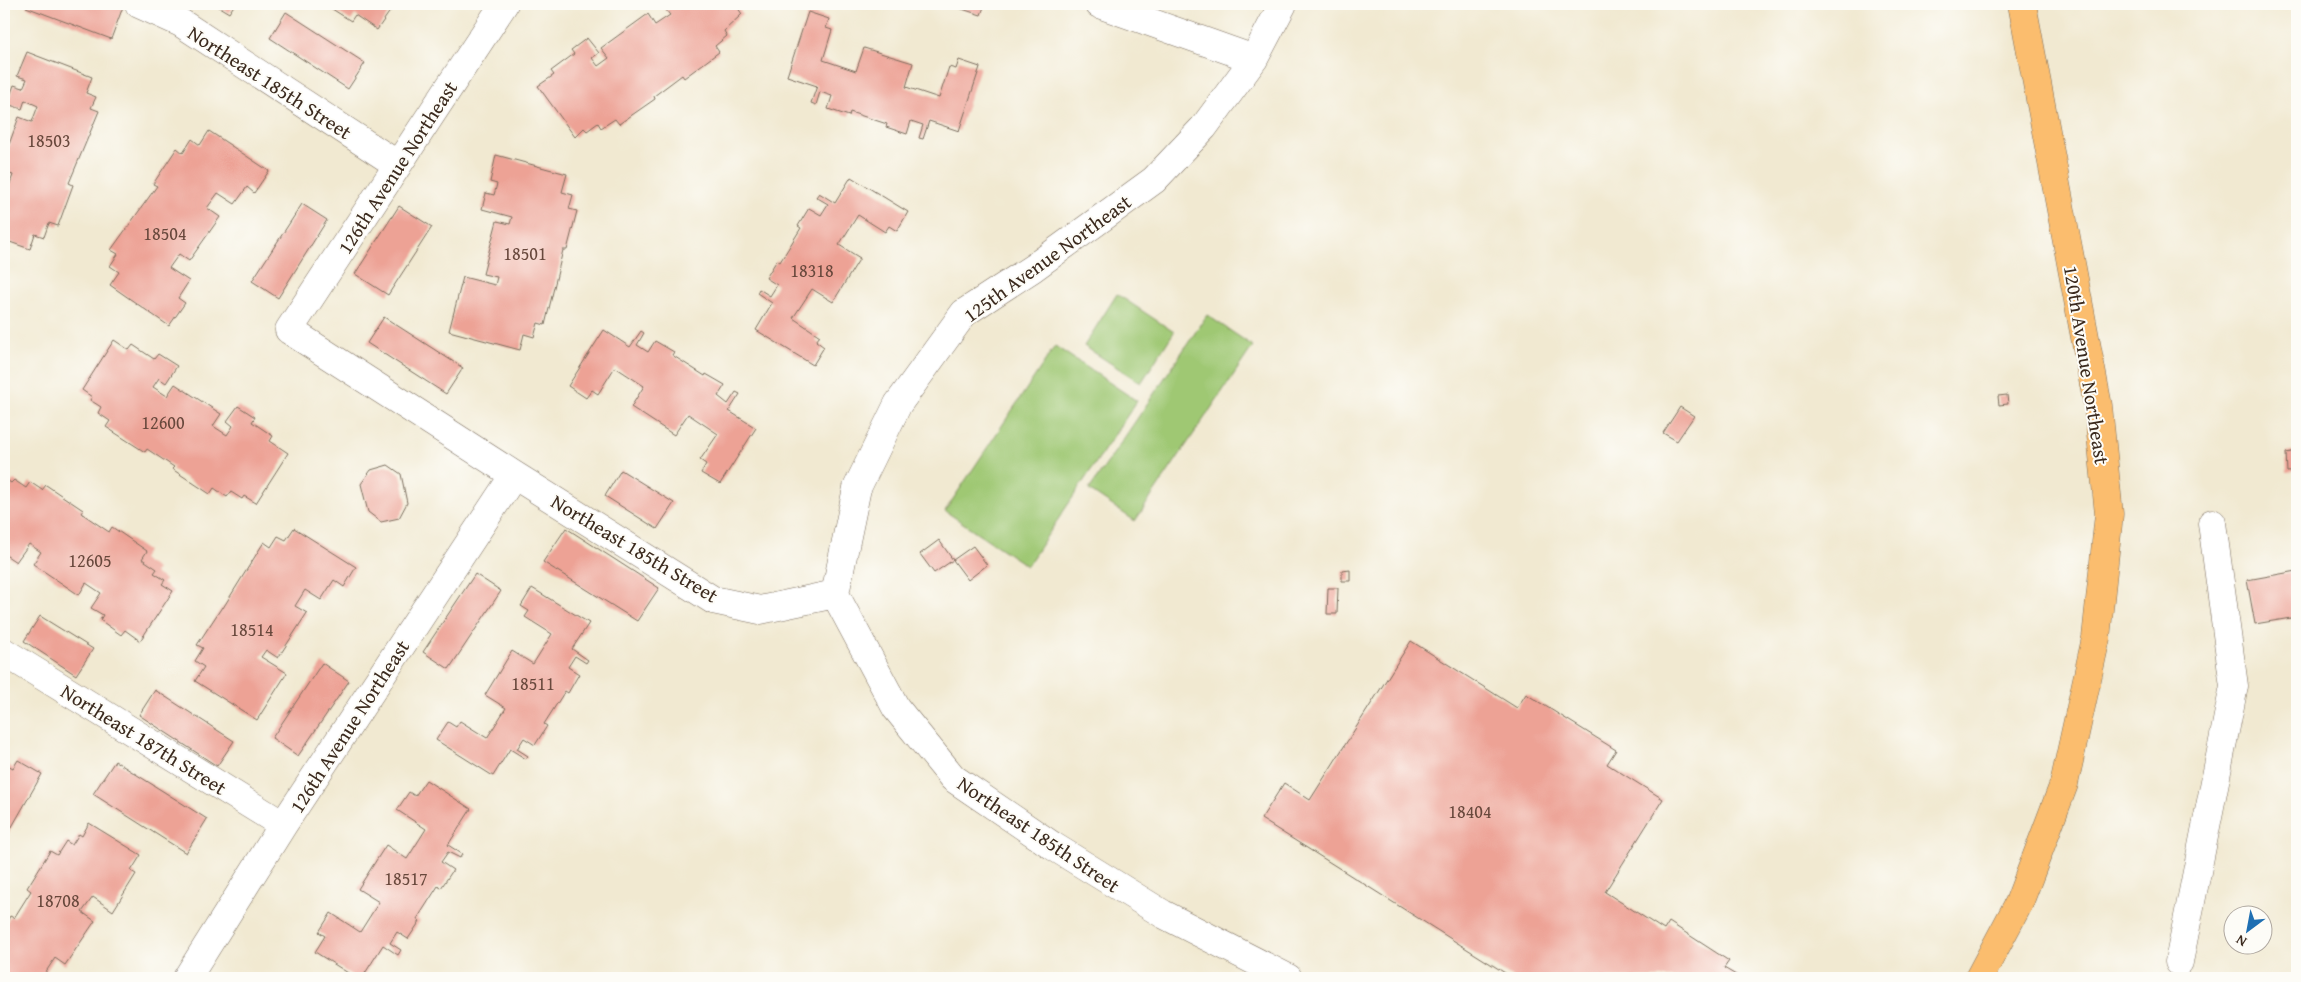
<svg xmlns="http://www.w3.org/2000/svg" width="2301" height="982" font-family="'Gentium Book Plus',serif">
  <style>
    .green { fill: #9fc873; stroke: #6d7948 }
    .building { fill: #eda295 }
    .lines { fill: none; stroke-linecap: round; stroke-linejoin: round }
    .minor-casing { stroke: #7b6d5d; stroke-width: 29 }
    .major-casing { stroke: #7b6d5d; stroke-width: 29 }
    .minor { stroke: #fff; stroke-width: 28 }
    .major { stroke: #fbbd6e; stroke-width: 28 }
    .labels { text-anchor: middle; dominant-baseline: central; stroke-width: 4; stroke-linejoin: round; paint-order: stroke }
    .number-label { font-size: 18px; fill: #68483c }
    .street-label { font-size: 20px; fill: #3b2a1e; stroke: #fdfcf7 }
  </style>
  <rect width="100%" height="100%" fill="#fdfcf7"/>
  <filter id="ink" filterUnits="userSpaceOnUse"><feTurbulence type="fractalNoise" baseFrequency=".02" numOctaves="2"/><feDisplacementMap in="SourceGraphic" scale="10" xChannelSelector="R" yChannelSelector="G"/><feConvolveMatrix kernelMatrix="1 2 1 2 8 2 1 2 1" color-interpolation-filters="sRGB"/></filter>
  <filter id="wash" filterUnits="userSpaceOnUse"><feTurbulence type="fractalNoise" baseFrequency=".0096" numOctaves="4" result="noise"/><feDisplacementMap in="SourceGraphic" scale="20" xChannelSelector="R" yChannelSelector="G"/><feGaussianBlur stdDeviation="1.12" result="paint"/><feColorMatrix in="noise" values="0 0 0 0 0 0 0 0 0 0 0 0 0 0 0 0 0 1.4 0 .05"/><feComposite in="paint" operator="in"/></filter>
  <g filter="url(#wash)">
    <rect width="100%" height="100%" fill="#f1e9d1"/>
    <!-- green -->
    <path class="green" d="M1117 294 1174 332 1141 383 1084 346Z
      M1207 315 1253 346 1135 521 1089 490Z
      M1055 346 1137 401 1027 566 945 511Z"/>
    <g id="blocks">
      <!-- building -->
      <path class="building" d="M28 4H124L111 39 26 7Z
        M214 4H235L229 13Z
        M331 4H395L377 30 355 15 351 21 329 7Z
        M661 4H735L742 14 724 31 727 36 715 46 719 52 684 78 682 75 654 96 655 99 619 124 615 119 601 128 598 123 587 131 584 128 575 137 538 86 554 75 551 71 574 54 571 50 587 38 599 53 592 58 598 66 609 58 601 48 648 14 655 25 670 15Z
        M946 4H985L981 15Z
        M286 12 365 63 348 89 270 38Z
        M808 12 829 19 826 28 832 30 823 60 856 71 864 48 913 63 906 87 939 98 949 67 956 69 959 60 980 67 959 131 929 121 923 139 919 138 923 125 911 121 907 134 886 127 887 124 850 112 849 116 828 109 832 96 820 92 816 105 811 103 817 86 787 76Z
        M27 52 92 77 86 93 96 97 91 108 99 111 69 183 73 185 58 226 49 223 44 237 35 234 30 249 4 240V188L8 189 13 175 4 172V158L19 117 32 122 38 106 25 100 22 109 7 104 14 85 23 88 27 79 17 76Z
        M209 131 269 171 254 193 247 187 235 204 218 193 207 208 220 217 189 261 179 254 169 268 189 281 178 298 185 303 169 326 110 285 119 272 110 266 118 254 111 250 157 186 153 184 177 148 183 153 192 139 200 145Z
        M496 155 567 174 562 192 573 195 569 209 577 211 567 250H563L545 325 538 323 534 337 524 334 520 350 449 331 463 277 495 285 497 277 483 274 497 221 510 224 512 217 482 209 486 193 494 195 497 184 490 182Z
        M851 177 908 212 897 231 889 226 885 232 858 215 839 245 860 258 833 302 812 289 793 318 820 336 816 341 824 347 813 365 756 330 772 303 757 293 759 289 770 296 777 285 766 278 777 260 780 262 801 228 798 226 809 208 821 215 828 204 816 197 819 193 835 203Z
        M302 204 327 220 278 298 252 281Z
        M399 206 432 227 388 295 355 274Z
        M384 317 463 368 446 394 367 343Z
        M604 330 630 347 641 331 644 333 637 345 648 352 655 341 674 352 672 355 705 376 706 374 725 385 718 396 728 404 736 392 740 394 729 411 756 428 720 484 701 473 706 464 700 460 718 434 688 414 674 435 631 407 644 386 615 367 598 394 592 390 586 398 568 386Z
        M114 340 129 350 133 345 154 359 158 354 177 366 166 383 159 378 153 387 167 396 175 384 221 414 213 426 227 435 233 426 227 421 238 406 255 417 252 422 273 436 270 441 288 453 256 503 244 496 242 499 231 492 227 497 214 488 210 494 172 469 174 467 147 449 145 452 106 427 110 421 98 413 101 407 90 400 92 397 82 390Z
        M2007 395 2008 404 1999 405 1998 396Z
        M1680 407 1694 416 1677 441 1663 433Z
        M2297 451V471L2287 472 2286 453Z
        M388 465 401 474 407 503 399 518 381 522 368 512 361 484 371 470Z
        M621 470 674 503 657 529 605 496Z
        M4 478 11 483 14 480 26 488 30 482 42 490 46 485 83 510 81 513 109 532 112 527 147 551 142 559 157 569 154 573 165 580 162 584 173 591 140 641 125 630 121 635 100 620 103 615 91 608 101 593 86 583 79 595 33 564 41 552 29 544 16 562 4 554Z
        M294 528 356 567 344 587 334 580 321 600 305 590 295 606 307 613 278 658 266 650 261 657 287 673 257 720 195 681 204 667 195 661 203 648 197 645 222 607 223 608 264 542 271 547 278 536 286 540Z
        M566 528 659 588 637 621 543 562Z
        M939 540 953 560 934 573 920 554Z
        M973 546 987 565 968 580 953 560Z
        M1350 570V581H1342V571Z
        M2297 571V617L2255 624 2247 580Z
        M475 574 501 591 449 669 423 652Z
        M532 588 589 623 572 649 588 660 586 663 575 656 568 667 579 674 568 693 565 691 544 724 547 726 535 745 524 738 517 749 528 756 526 759 510 749 493 776 436 740 448 722 456 727 460 721 487 738 506 708 485 695 512 651 533 664 552 634 525 617 529 611 521 606Z
        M1328 588H1338L1337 614H1327Z
        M40 616 93 649 76 675 24 641Z
        M1411 641 1517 708 1526 694 1616 750 1607 764 1663 799 1605 892 1664 930 1669 922 1729 961 1724 968 1741 978H1513L1261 819 1284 783 1310 800Z
        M322 663 349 681 298 756 272 738Z
        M155 690 234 741 217 766 139 715Z
        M18 760 42 774 5 839 4 763 13 768Z
        M115 761 207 819 186 853 93 794Z
        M426 780 471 809 448 845 462 854 460 858 448 852 441 862 453 870 441 888 438 886 417 919 420 921 408 939 397 932 390 943 401 950 398 955 383 945 362 978H356L315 952 325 936 319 932 331 913 360 932 379 902 358 889 386 845 407 859 426 829 397 810 409 792 415 796Z
        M89 823 141 855 131 871 136 874 113 911 93 897 82 912 95 921 65 965 55 958 45 973 52 978H4V927L10 916 14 918 31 891 27 888 50 851 57 855 66 841 72 845 79 834 82 836Z"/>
    </g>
  </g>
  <g filter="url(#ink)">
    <use href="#blocks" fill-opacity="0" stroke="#7b6d5d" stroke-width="1"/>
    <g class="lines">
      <defs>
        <path id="minor" d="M139 4 181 23 398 165
          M504 4 289 330 514 475 713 600 760 610 835 594
          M1099 4 1254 59
          M835 594 857 488 898 404 964 313 1033 268 1154 180 1204 127 1254 59 1283 4
          M835 594 896 708 953 778 1053 846 1163 914 1288 978
          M4 652 283 825
          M2179 962 2234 686 2212 523
          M187 978 283 825 514 475"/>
        <path id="major" d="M1979 978 2019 903 2064 784 2096 638 2109 514 2098 406 2022 4"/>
      </defs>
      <!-- minor casing -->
      <use href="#minor" class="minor-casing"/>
      <!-- major casing -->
      <use href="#major" class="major-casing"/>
      <!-- minor -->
      <use href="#minor" class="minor"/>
      <!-- major -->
      <use href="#major" class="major"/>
    </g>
  </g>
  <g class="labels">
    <!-- number labels -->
    <g class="number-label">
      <text x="49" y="140">18503</text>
      <text x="165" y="233">18504</text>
      <text x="525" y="253">18501</text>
      <text x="812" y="270">18318</text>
      <text x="163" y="422">12600</text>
      <text x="90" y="560">12605</text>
      <text x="252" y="629">18514</text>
      <text x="533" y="683">18511</text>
      <text x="1470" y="811">18404</text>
      <text x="406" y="878">18517</text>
      <text x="58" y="900">18708</text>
    </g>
    <!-- street labels -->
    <g class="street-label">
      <text transform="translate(270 82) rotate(33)">Northeast 185th Street</text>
      <text transform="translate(397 167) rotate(-57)">126th Avenue Northeast</text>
      <text transform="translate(1047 258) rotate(-36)">125th Avenue Northeast</text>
      <text transform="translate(2087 365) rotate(81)">120th Avenue Northeast</text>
      <text transform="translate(635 548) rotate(31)">Northeast 185th Street</text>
      <text transform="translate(349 726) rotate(-57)">126th Avenue Northeast</text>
      <text transform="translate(144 739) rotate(32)">Northeast 187th Street</text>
      <text transform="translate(1039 834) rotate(34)">Northeast 185th Street</text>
    </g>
  </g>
  <!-- margin -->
  <rect width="2301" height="982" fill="none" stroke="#fdfcf7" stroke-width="20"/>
  <!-- north arrow -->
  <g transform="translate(2248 930) rotate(212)"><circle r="24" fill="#fdfcf7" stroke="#afa8a0"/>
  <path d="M0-4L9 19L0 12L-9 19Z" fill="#1f6fb2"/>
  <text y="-8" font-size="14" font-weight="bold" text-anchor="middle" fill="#3b2a1e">N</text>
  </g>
</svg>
